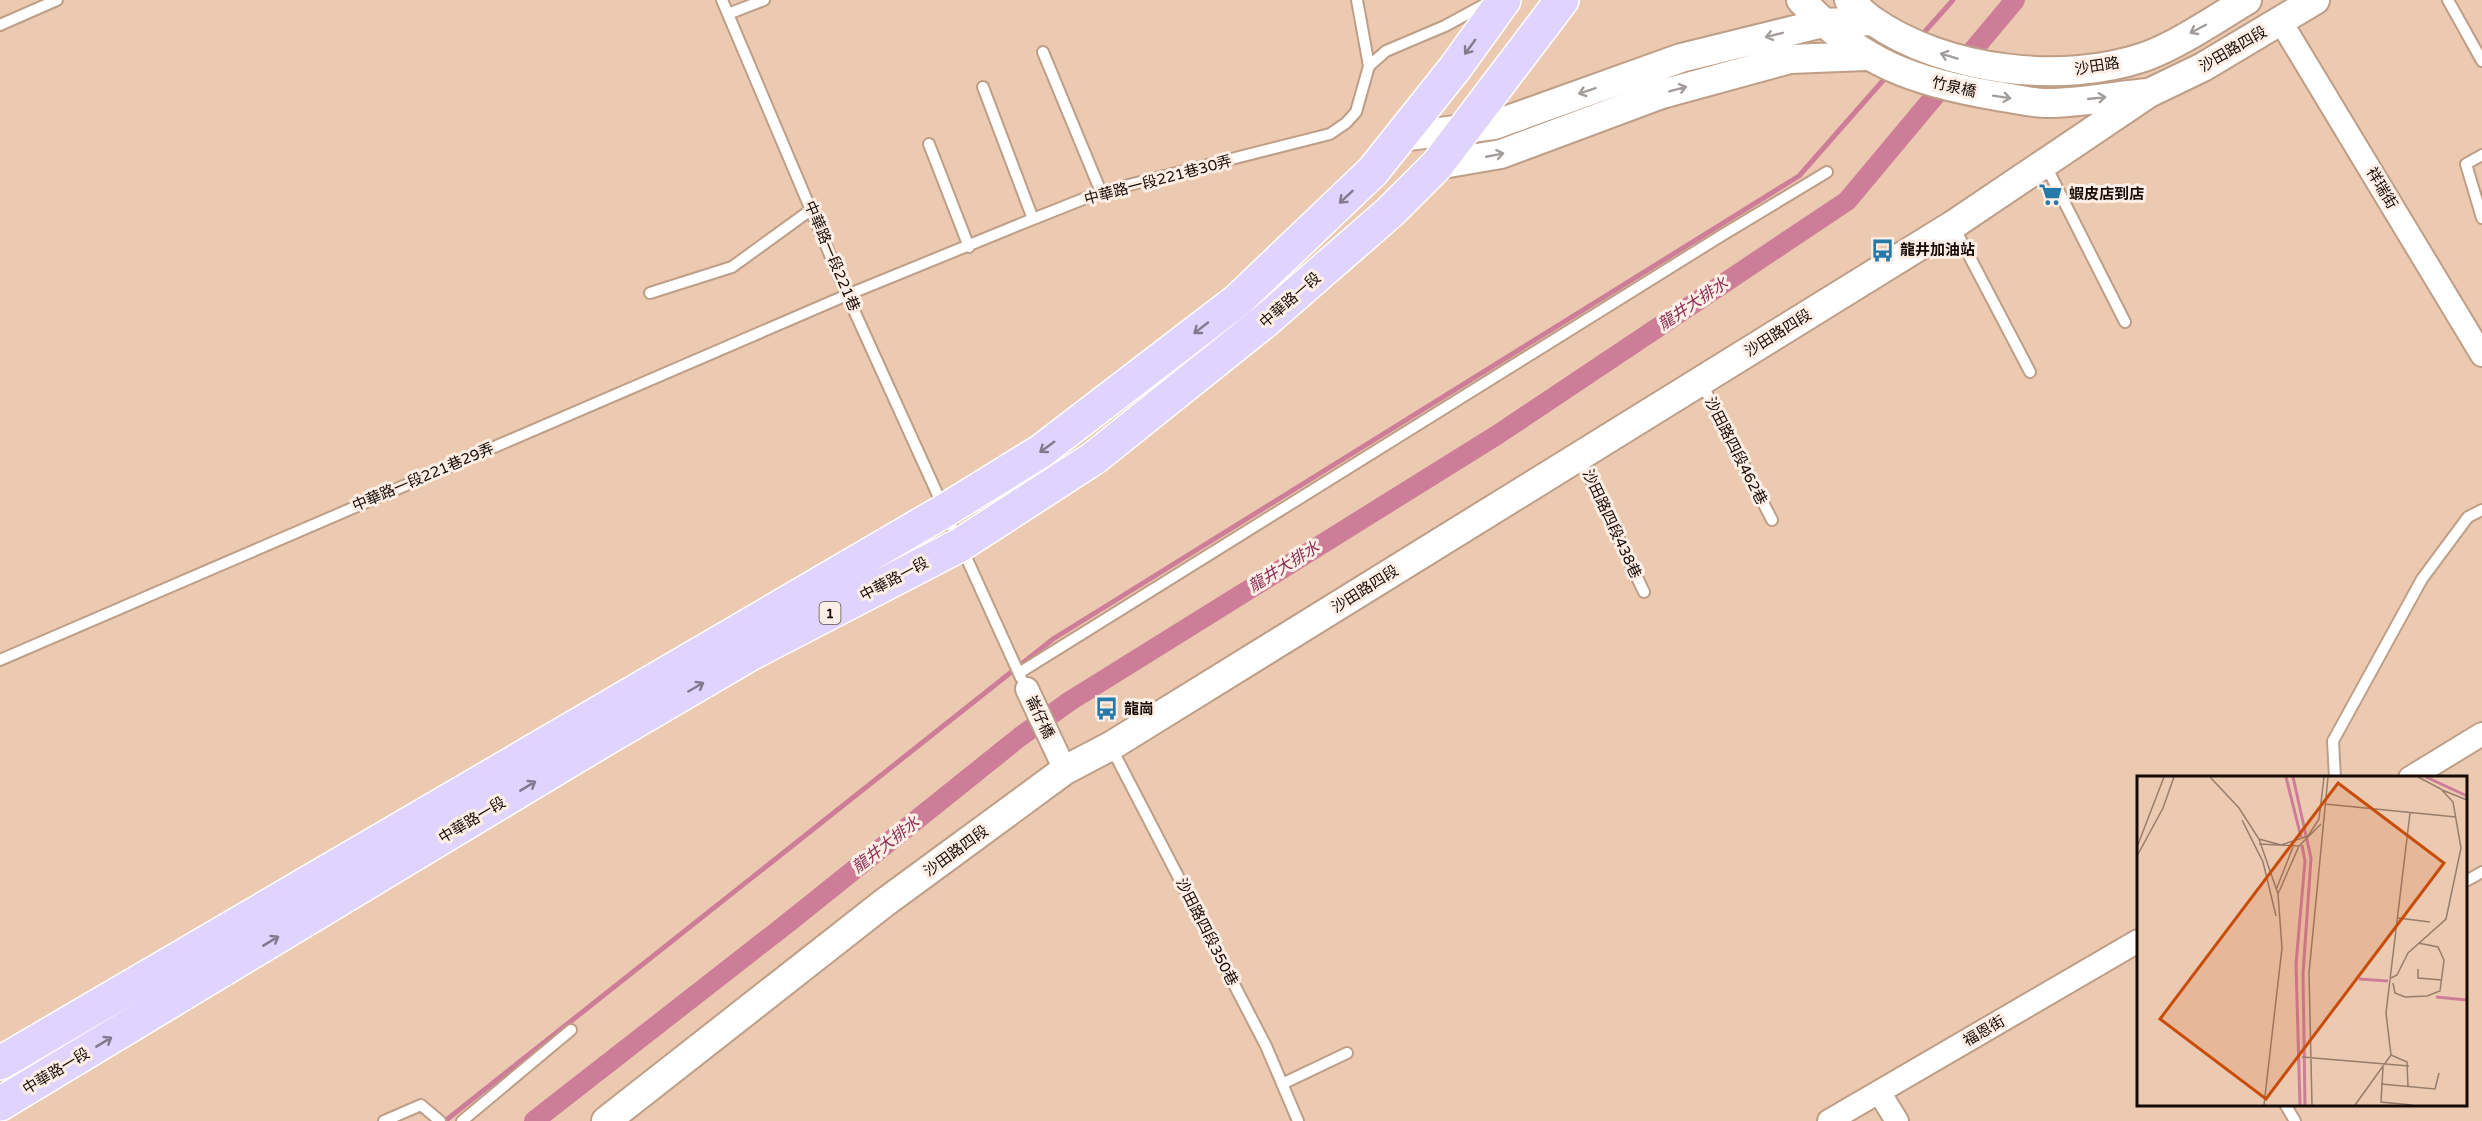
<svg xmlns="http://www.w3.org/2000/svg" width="2482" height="1121" font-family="'Varela Round','Noto Sans TC',sans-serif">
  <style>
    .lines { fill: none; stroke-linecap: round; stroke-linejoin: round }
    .stream { stroke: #ce7d99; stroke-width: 5 }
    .canal { stroke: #ce7d99; stroke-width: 20 }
    .service-casing { stroke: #be9e86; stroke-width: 14 }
    .minor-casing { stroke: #be9e86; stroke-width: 26 }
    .tertiary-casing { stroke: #be9e86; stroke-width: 32 }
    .primary-casing { stroke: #fff; stroke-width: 36 }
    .service { stroke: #fff; stroke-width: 10 }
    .minor { stroke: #fff; stroke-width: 22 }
    .tertiary { stroke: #fff; stroke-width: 28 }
    .primary { stroke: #e0d3fd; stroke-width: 33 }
    .oneway { stroke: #a29d9b }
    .oneway2 { stroke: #85798d }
    .labels { text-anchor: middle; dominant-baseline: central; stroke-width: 6; stroke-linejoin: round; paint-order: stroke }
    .shield { fill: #fdefe5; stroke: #5b4f48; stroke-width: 1.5 }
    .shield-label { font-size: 14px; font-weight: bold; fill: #160a04 }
    .street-label { font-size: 15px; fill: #160a04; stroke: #fdefe5 }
    .poi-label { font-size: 15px; font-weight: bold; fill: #160a04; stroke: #fdefe5; text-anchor: start }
    .water-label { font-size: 16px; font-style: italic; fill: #8c2b54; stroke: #fdefe5 }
    .inset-river { fill: none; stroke: #ce7d99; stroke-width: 3 }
    .inset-road { fill: none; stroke: #967d6c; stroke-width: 1.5 }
    .view { fill: #c84d0b; fill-opacity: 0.15; stroke: #c84d0b; stroke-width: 3 }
    .inset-edge { fill: none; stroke: #160a04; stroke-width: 3 }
  </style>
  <rect width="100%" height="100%" fill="#eccab1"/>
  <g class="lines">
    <!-- stream -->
    <path class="stream" d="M1920 37 1953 0
      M445 1121 1053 639 1799 176 1887 76"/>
    <!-- canal -->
    <path class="canal" d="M534 1121 789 922 1021 736 1070 701 1497 435 1847 201 2015 0"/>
    <defs>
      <path id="service" d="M722 0 847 295 1021 678
        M2448 0 2482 61
        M728 14 764 0
        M0 25 57 0
        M1043 52 1101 192
        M1369 66 1386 51 1445 26 1489 2
        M983 87 1033 219
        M929 144 969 247
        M2482 155 2466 164 2482 218
        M2045 164 2125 322
        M1953 225 2030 372
        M650 293 732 267 812 209
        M1701 382 1772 520
        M1580 457 1644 592
        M0 660 847 295 1033 219 1101 192 1330 134 1346 123 1356 112 1369 66 1357 0
        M1019 673 1724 234 1827 172
        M1111 747 1266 1046 1298 1121
        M2335 778 2333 741 2422 579 2468 517 2482 510
        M2466 881 2482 872
        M1282 1084 1347 1053
        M2285 1104 2295 1121
        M384 1121 421 1105 440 1121
        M462 1121 571 1030"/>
      <path id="minor" d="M2281 22 2482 355
        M1027 689 1065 770
        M2410 778 2482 734
        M1879 1092 1897 1121
        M1829 1121 2138 941"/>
      <path id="tertiary" d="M1801 0C1860 63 1914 82 1997 96 2013 98 2030 103 2047 103 2079 103 2114 96 2147 93
        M1849 0C1857 7 1864 15 1873 21 1945 71 2062 85 2144 57 2176 46 2217 18 2247 0
        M1401 137 1494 125 1681 58 1823 23 1873 21
        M1437 165 1501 154 1662 94 1790 59 1866 56
        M606 1121 884 903 1065 770 1111 746 1953 225 2149 93 2203 67 2315 0"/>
      <path id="primary" d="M0 1063 944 511 1041 451 1238 300 1373 171 1455 68 1504 0
        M0 1104 605 739 752 653 960 545 1094 458 1265 321 1390 212 1437 165 1562 0"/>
    </defs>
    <!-- service casing -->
    <use href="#service" class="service-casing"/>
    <!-- minor casing -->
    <use href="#minor" class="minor-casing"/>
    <!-- tertiary casing -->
    <use href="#tertiary" class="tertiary-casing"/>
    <!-- primary casing -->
    <use href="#primary" class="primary-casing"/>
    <!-- service -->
    <use href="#service" class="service"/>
    <!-- minor -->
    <use href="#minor" class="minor"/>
    <!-- tertiary -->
    <use href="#tertiary" class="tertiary"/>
    <!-- primary -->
    <use href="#primary" class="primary"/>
  </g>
  <!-- one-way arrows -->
  <defs><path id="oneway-shaft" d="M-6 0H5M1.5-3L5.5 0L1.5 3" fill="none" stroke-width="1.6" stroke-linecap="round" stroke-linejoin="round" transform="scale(1.5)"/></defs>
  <g class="oneway">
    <use href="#oneway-shaft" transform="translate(2198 29) rotate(152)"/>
    <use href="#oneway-shaft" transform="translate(1774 35) rotate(166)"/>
    <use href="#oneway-shaft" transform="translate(1949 56) rotate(-163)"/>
    <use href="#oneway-shaft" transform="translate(1678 89) rotate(-15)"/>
    <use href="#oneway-shaft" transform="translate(1587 91) rotate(161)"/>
    <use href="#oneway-shaft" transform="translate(2002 97) rotate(9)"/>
    <use href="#oneway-shaft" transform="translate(2097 98) rotate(-6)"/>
    <use href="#oneway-shaft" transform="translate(1495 155) rotate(-11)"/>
  </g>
  <g class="oneway2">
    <use href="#oneway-shaft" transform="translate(1470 47) rotate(126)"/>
    <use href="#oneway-shaft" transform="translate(1346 197) rotate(137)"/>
    <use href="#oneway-shaft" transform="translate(1201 328) rotate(142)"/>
    <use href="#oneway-shaft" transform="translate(1047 447) rotate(144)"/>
    <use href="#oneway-shaft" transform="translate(696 687) rotate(-30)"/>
    <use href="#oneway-shaft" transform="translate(528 786) rotate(-31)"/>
    <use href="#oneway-shaft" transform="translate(271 941) rotate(-31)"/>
    <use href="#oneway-shaft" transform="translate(104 1042) rotate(-31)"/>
  </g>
  <!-- icons -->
  <defs>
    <symbol id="supermarket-bare" viewBox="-9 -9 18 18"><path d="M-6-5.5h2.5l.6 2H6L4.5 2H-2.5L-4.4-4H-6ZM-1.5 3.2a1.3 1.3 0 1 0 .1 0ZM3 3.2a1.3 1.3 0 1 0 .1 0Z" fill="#257aaa" stroke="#fdefe5" stroke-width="2.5" paint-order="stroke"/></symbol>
    <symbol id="bus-bare" viewBox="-9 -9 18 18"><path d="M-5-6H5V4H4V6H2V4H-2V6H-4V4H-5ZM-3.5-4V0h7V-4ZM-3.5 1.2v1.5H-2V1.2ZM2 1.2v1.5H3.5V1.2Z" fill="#257aaa" stroke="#fdefe5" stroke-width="2.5" paint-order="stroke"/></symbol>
  </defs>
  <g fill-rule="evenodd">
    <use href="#supermarket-bare" x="2034" y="178" width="33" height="33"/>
    <use href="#bus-bare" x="1866" y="234" width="33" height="33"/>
    <use href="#bus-bare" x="1090" y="692" width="33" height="33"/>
  </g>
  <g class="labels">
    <!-- shield labels -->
    <rect class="shield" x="819.5" y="602" width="21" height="22" rx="4.5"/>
    <g class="shield-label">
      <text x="830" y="613">1</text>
    </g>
    <!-- street labels -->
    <g class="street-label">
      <text transform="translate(2233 49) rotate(-30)">沙田路四段</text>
      <text transform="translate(2097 66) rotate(-9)">沙田路</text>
      <text transform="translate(1954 87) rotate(13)">竹泉橋</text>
      <text transform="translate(1158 180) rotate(-15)">中華路一段221巷30弄</text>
      <text transform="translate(2382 188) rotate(59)">祥瑞街</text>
      <text transform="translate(832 256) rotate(67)">中華路一段221巷</text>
      <text transform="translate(1290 300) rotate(-41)">中華路一段</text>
      <text transform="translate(1778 333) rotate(-32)">沙田路四段</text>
      <text transform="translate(1736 451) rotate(63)">沙田路四段462巷</text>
      <text transform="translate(423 477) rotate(-23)">中華路一段221巷29弄</text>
      <text transform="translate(1612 524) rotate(65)">沙田路四段438巷</text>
      <text transform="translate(894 579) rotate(-28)">中華路一段</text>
      <text transform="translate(1365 589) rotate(-32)">沙田路四段</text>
      <text transform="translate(1040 717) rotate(65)">崙仔橋</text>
      <text transform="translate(472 820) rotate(-31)">中華路一段</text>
      <text transform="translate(956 851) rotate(-36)">沙田路四段</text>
      <text transform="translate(1207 932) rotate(63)">沙田路四段350巷</text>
      <text transform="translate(1984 1031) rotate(-30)">福恩街</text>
      <text transform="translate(56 1071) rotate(-31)">中華路一段</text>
    </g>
    <!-- poi labels -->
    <g class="poi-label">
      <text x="2069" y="194">蝦皮店到店</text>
      <text x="1900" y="250">龍井加油站</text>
      <text x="1124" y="709">龍崗</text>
    </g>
    <!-- water labels -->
    <g class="water-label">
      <text transform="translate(1693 304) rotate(-34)">龍井大排水</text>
      <text transform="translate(1284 567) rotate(-32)">龍井大排水</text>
      <text transform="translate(886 845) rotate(-38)">龍井大排水</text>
    </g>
  </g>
  <!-- overview -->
  <g transform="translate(2137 776)">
    <rect width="330" height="330" fill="#eccab1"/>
    <path class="inset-river" d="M149 1 164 61M156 1 174 82 166 198 168 329M289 1 330 20M222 203 251 205M299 221 330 224M163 329 159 188 168 85 165 69"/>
    <path class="inset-road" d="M73 1 102 32 122 63 141 118 145 172 127 329M305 14 330 24M188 28 319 41M105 44 126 86 139 140M122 63 144 69 171 60 182 43 187 1M122 68 162 70 184 48M0 71 27 1M0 80 26 32 37 1M139 114 156 71M141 118 162 70M261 142 293 146M281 193V202L305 204M254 202 260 199 271 177 309 143 324 72 316 26 304 13 281 1M256 207 258 217 268 221 290 220 303 215 307 184 301 171 281 167M254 279 270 286 271 311M165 281 272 290M246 291 244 326 275 329M244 308 298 313 302 297M175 329 172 197 191 1M218 329 254 279 249 237 273 37"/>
    <path class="view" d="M201 7 307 87 129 323 23 243Z"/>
    <rect width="330" height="330" class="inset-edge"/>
  </g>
</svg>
